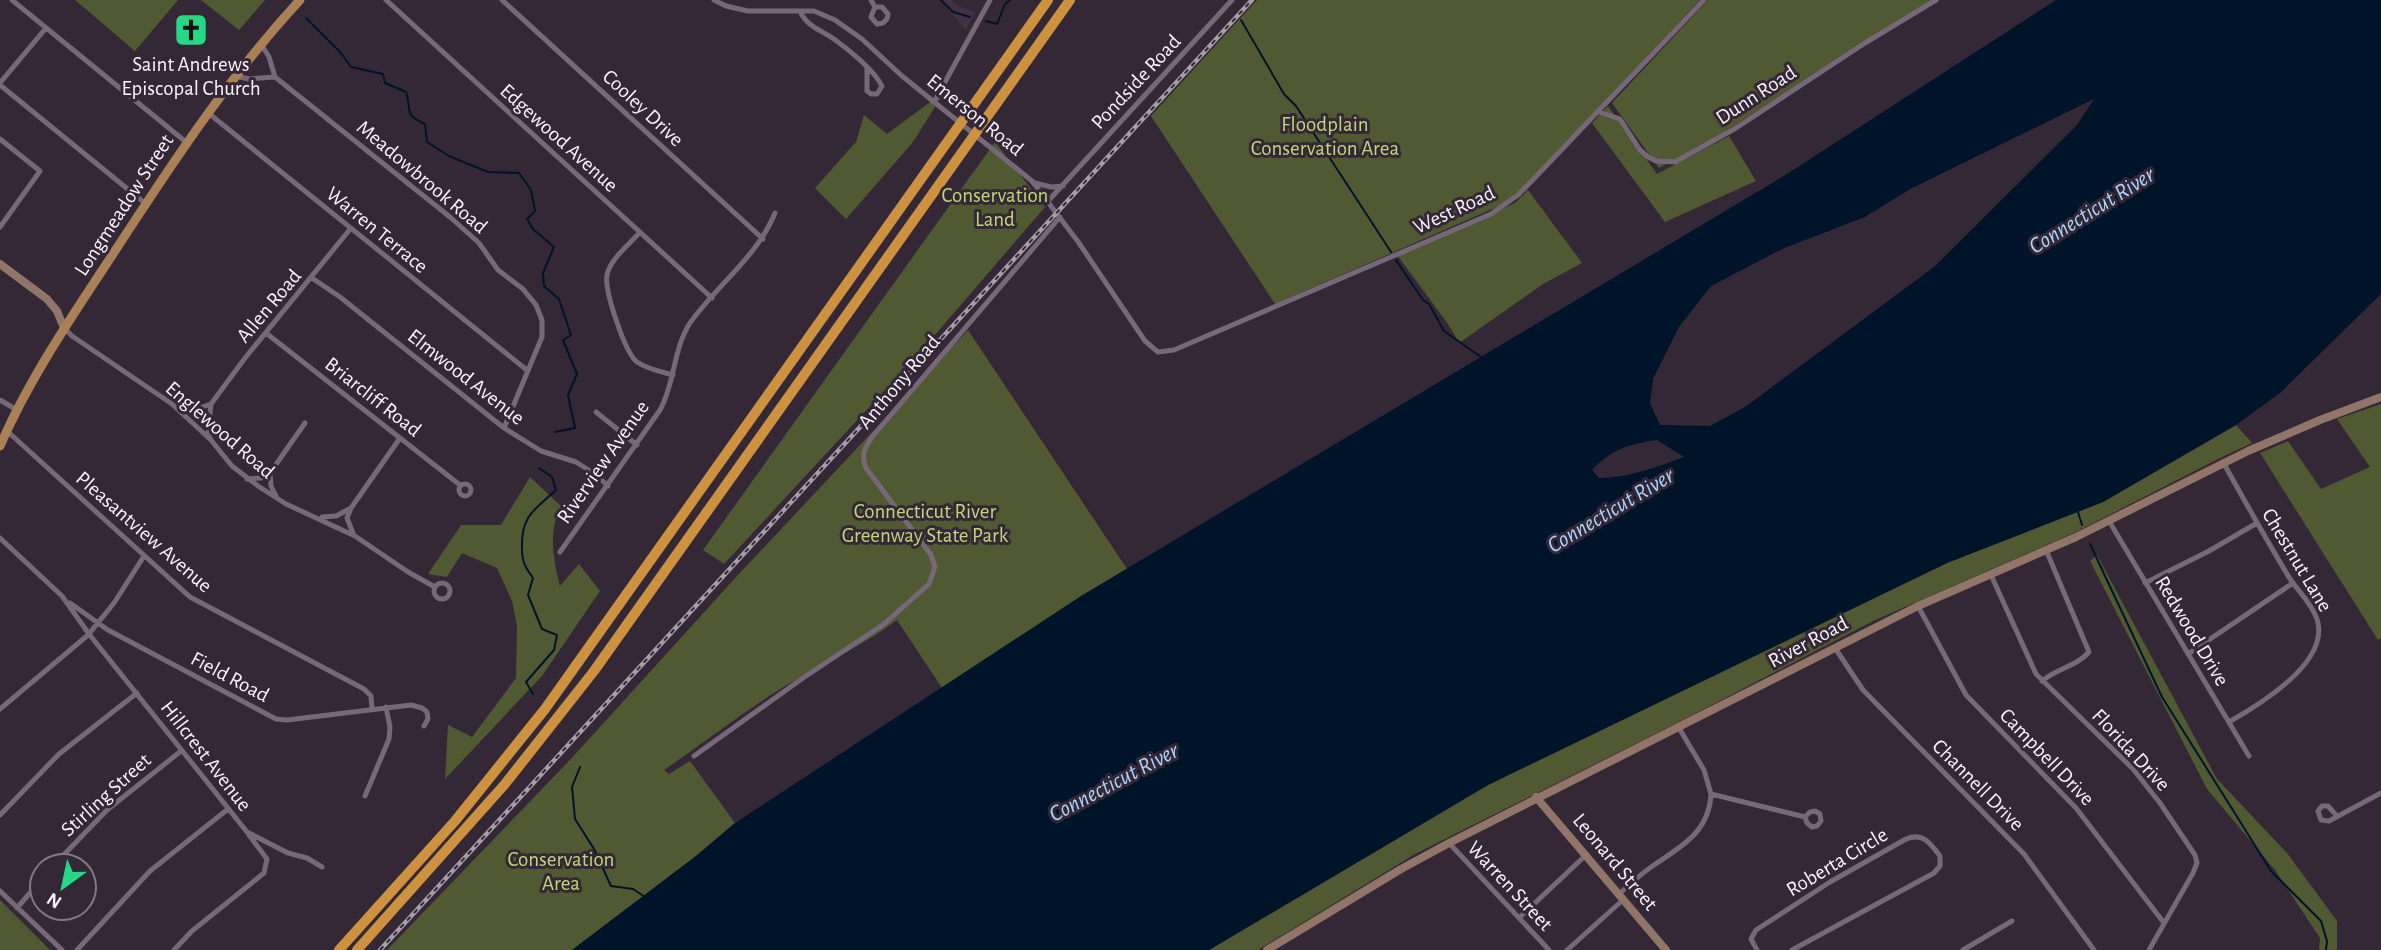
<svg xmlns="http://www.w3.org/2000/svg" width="2381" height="950" font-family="'Alegreya Sans',sans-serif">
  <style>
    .built { fill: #413144 }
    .green { fill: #515932 }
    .water { fill: #001429; fill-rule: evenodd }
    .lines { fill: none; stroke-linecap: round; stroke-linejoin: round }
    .stream { stroke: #001429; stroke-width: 2 }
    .street { stroke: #766879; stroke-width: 5 }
    .secondary { stroke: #907568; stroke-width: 8 }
    .primary { stroke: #aa8156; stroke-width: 9 }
    .highway { stroke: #cd923f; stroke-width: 10 }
    .rail-casing { stroke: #a79ea9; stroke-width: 4.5 }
    .rail { stroke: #342836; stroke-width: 2; stroke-dasharray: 5; stroke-linecap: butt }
    .labels { text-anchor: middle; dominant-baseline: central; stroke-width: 6; stroke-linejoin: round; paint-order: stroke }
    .poi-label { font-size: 21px; fill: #f9f1fb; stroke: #342836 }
    .street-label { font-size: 21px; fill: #f9f1fb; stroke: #342836 }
    .park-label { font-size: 21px; fill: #c2d578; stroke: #342836 }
    .water-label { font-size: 23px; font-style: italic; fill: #a9d5fd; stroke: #342836 }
  </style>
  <rect width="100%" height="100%" fill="#342836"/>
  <!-- built -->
  <path class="built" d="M940 0H951L958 6 975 12 966 30Z"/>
  <!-- green -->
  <path class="green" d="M75 0H178L135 51Z
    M201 0H265L239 30Z
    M1257 0H1700L1513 200 1275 304 1151 116Z
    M1708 0H1937L1716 137 1659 168 1612 103Z
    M945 91 913 142 846 219 815 188 856 142 864 115 887 134Z
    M1608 106 1657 174 1729 136 1756 181 1665 222 1592 123Z
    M995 142 1045 207 922 350 724 564 703 550Z
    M1528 190 1582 263 1543 284 1459 343 1448 324 1397 255 1515 203Z
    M968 330 1127 569 942 688 897 620C862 646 823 664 785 686 743 712 705 742 664 770L669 774 690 761 735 823 696 856 572 950H387L570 760 737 576Z
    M2381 404V638L2378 640 2260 453 2288 441 2321 489 2370 467 2337 419Z
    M2236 425 2252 443 2220 458 2076 532 1873 621 1685 719 1415 854 1258 950H1209L1488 785 1947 563 2103 502Z
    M530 477 561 506C548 531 553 559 560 586L579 564 600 591 542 676 445 779 448 725 472 737 516 678 517 626 512 601 497 568 462 553 447 577 428 574 461 525H501Z
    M2097 555 2217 779 2287 853 2337 921V950H2319L2320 938 2275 870 2207 789 2090 561Z
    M0 900 50 950H0Z"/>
  <!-- water -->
  <path class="water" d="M2056 0H2381V294L2281 392 2236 425 2103 502 1947 563 1488 785 1209 950H572L696 856 735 823 1081 596 1787 174ZM2094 99 2077 125 1934 267 1745 407 1710 426 1660 425 1650 403 1653 379 1679 327 1711 286 1782 249 1865 217 1910 189ZM1657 440 1684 457C1657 467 1628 478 1599 478L1592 470C1612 449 1629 444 1657 440Z"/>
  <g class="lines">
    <!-- stream -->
    <path class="stream" d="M941 0 953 12 970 17
      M306 18 340 52 351 67 383 74 385 83 406 92C413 112 402 113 425 124L427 142 449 156 488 172 519 173 531 190 535 211 527 219 533 229 554 247 543 273 544 286 559 299 571 335 563 340 577 374 568 395 575 428 555 432
      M1241 20 1284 94 1296 106 1391 252
      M986 21 997 24 1005 4 1010 0
      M1396 260 1423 300 1429 304 1444 331 1481 357
      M2078 512 2082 525
      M2090 544 2162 697 2271 871 2321 921 2327 941 2326 950
      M533 694 526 682 554 650 557 635 542 629 528 595 533 578C525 567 522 562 522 548 521 516 534 510 556 490L552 477 539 468
      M580 767 572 787 575 819 594 849 611 886 633 889 645 897"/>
    <!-- street -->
    <path class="street" d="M12 0 186 142
      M386 0 712 298
      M502 0 763 239
      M714 0 726 6 748 11H814L835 20 862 39 902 76 1032 181 1079 243 1145 341 1158 352 1174 350 1491 214 1518 195 1547 165 1704 0
      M871 0 875 7 871 17 877 24 883 23 887 19 888 14 882 7H875
      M800 11C806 26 821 30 834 39 848 49 874 70 882 86L877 94H871L867 91V68
      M261 44 269 57 275 77
      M235 76 249 79 275 77 450 217 479 243 498 270 523 289 536 305 542 320V337L504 428
      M0 83 46 28
      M0 85 146 204
      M934 102 990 0
      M207 112 528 371
      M1599 112 1620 119 1640 150 1648 157 1656 161 1675 162 1736 128 1865 43 1936 0
      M0 139 40 171 0 227
      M1035 183 1051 187 1063 186
      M1048 201 1232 0
      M640 232C630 244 610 259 607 275 604 290 625 353 637 362 647 369 662 372 673 375
      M312 278 340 297 504 428 541 451 576 462 595 474 608 486
      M64 328 72 336 172 404 211 440 232 466 258 486 286 504 355 536 408 572 435 587
      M266 333 460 485
      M0 400 17 410
      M179 410H193L211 404 245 358 351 228
      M596 412 637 445
      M7 431 190 597 364 689 371 696 372 709
      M210 438 208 433 211 404
      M2223 462C2244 500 2265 537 2287 574 2296 590 2311 601 2317 619 2331 662 2259 705 2229 722
      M247 479 262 478 270 473
      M459 490a6 6 0 1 1 12 0a6 6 0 1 1-12 0Z
      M276 496 271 486 270 473 305 423
      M322 517 336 516 351 508
      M2109 521 2249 756
      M353 533 347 518 351 508 400 438
      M0 538 62 596 89 634 247 832 288 853 307 858 322 867
      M560 552 660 410C675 383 673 349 690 323 717 285 757 257 775 213
      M1991 575 2036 674 2133 769 2160 803 2195 855 2197 863 2193 873 2149 950
      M434 591a8 8 0 1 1 16 0a8 8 0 1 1-16 0Z
      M2145 583 2209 551 2257 523
      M70 603 108 630 276 719 287 720 411 705 422 708 427 712 428 719 424 726
      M1918 606 1966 695 2076 808 2164 923
      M1835 648 1863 690 2024 854 2094 950
      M2188 654 2293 583
      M2042 681C2056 669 2077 666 2089 652L2046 550
      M0 709 88 635 114 603 144 556
      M1679 728 1704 770 1711 794 1805 817 1807 823 1812 827 1817 826 1821 821 1820 814 1815 811 1810 812 1805 817
      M694 756 803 678 884 624 929 584 935 567 931 555 866 468C861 455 864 449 872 437L1060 217
      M365 796 389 739 390 727 386 707
      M0 815 59 754 137 693
      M2337 816 2328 806H2322L2318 811 2321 820 2329 821 2381 793
      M1449 843 1549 950
      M53 866 107 810 181 751
      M0 891 62 950
      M1619 894C1630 884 1642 873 1654 865 1682 846 1709 832 1711 794
      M17 908 42 879
      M1519 918 1586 855
      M77 950 150 871 228 809
      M174 950 192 931 264 873 267 859 249 835
      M1567 950 1624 899
      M1757 950 1751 939 1756 930 1830 882 1906 839C1923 832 1930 843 1940 856V866L1934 873 1792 950
      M1963 950 2012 921"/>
    <!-- secondary -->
    <path class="secondary" d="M0 264 47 299 57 311 64 328
      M1536 797 1666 950
      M1267 950 1401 869 1449 843 1918 606 2076 537 2248 451 2320 420 2381 397"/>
    <!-- primary -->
    <path class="primary" d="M0 446C29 379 71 318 111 257 169 168 227 79 300 0"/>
    <!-- highway -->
    <path class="highway" d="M339 950 455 821 545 709 1048 0
      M357 950 505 784 594 671 1070 0"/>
    <defs>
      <path id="rail" d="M380 950 1252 0"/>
    </defs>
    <!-- rail casing -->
    <use href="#rail" class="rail-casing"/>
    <!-- rail -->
    <use href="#rail" class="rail"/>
  </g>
  <!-- icons -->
  <defs>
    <symbol id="church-square" viewBox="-11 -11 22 22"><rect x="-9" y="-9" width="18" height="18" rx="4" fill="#26d886" stroke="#342836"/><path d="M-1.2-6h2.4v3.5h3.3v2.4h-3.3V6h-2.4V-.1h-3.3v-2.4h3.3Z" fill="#111"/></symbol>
  </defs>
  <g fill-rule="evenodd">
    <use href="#church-square" x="172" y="11" width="38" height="38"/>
  </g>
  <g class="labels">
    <!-- poi labels -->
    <g class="poi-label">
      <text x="191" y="64">Saint Andrews<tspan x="191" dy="24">Episcopal Church</tspan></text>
    </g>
    <!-- street labels -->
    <g class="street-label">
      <text transform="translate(1136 82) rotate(-47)">Pondside Road</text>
      <text transform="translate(1756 95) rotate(-33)">Dunn Road</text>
      <text transform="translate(643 108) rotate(43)">Cooley Drive</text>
      <text transform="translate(975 115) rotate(39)">Emerson Road</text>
      <text transform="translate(559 138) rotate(42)">Edgewood Avenue</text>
      <text transform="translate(422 177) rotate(40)">Meadowbrook Road</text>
      <text transform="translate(124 205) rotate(-57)">Longmeadow Street</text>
      <text transform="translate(1454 210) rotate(-25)">West Road</text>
      <text transform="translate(377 230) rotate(39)">Warren Terrace</text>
      <text transform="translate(269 306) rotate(-50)">Allen Road</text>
      <text transform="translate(466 377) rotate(38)">Elmwood Avenue</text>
      <text transform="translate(899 382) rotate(-50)">Anthony Road</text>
      <text transform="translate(373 397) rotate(38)">Briarcliff Road</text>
      <text transform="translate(220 430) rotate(41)">Englewood Road</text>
      <text transform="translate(603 462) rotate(-55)">Riverview Avenue</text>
      <text transform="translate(144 532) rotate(41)">Pleasantview Avenue</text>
      <text transform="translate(2297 560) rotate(59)">Chestnut Lane</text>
      <text transform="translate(2192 631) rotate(59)">Redwood Drive</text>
      <text transform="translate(1808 642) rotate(-28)">River Road</text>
      <text transform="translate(230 677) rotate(28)">Field Road</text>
      <text transform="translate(2131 750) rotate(47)">Florida Drive</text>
      <text transform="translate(206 756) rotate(52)">Hillcrest Avenue</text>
      <text transform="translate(2047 757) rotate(46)">Campbell Drive</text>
      <text transform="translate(1978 785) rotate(45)">Channell Drive</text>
      <text transform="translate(106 795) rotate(-42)">Stirling Street</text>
      <text transform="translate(1615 862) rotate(50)">Leonard Street</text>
      <text transform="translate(1837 862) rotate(-31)">Roberta Circle</text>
      <text transform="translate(1510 886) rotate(47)">Warren Street</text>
    </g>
    <!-- park labels -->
    <g class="park-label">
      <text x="1325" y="124">Floodplain<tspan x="1325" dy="24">Conservation Area</tspan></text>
      <text x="995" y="195">Conservation<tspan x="995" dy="24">Land</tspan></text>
      <text x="925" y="511">Connecticut River<tspan x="925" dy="24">Greenway State Park</tspan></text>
      <text x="561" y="859">Conservation<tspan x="561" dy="24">Area</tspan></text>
    </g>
    <!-- water labels -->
    <g class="water-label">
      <text transform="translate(2092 211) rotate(-32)">Connecticut River</text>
      <text transform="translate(1611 511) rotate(-31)">Connecticut River</text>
      <text transform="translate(1114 783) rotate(-28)">Connecticut River</text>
    </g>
  </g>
  <!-- north arrow -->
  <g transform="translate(63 887) rotate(213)"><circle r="33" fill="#342836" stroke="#837885" stroke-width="2"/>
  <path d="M0-5L12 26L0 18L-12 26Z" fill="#26d886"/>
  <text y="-10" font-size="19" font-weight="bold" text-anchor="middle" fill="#f9f1fb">N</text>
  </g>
</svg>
